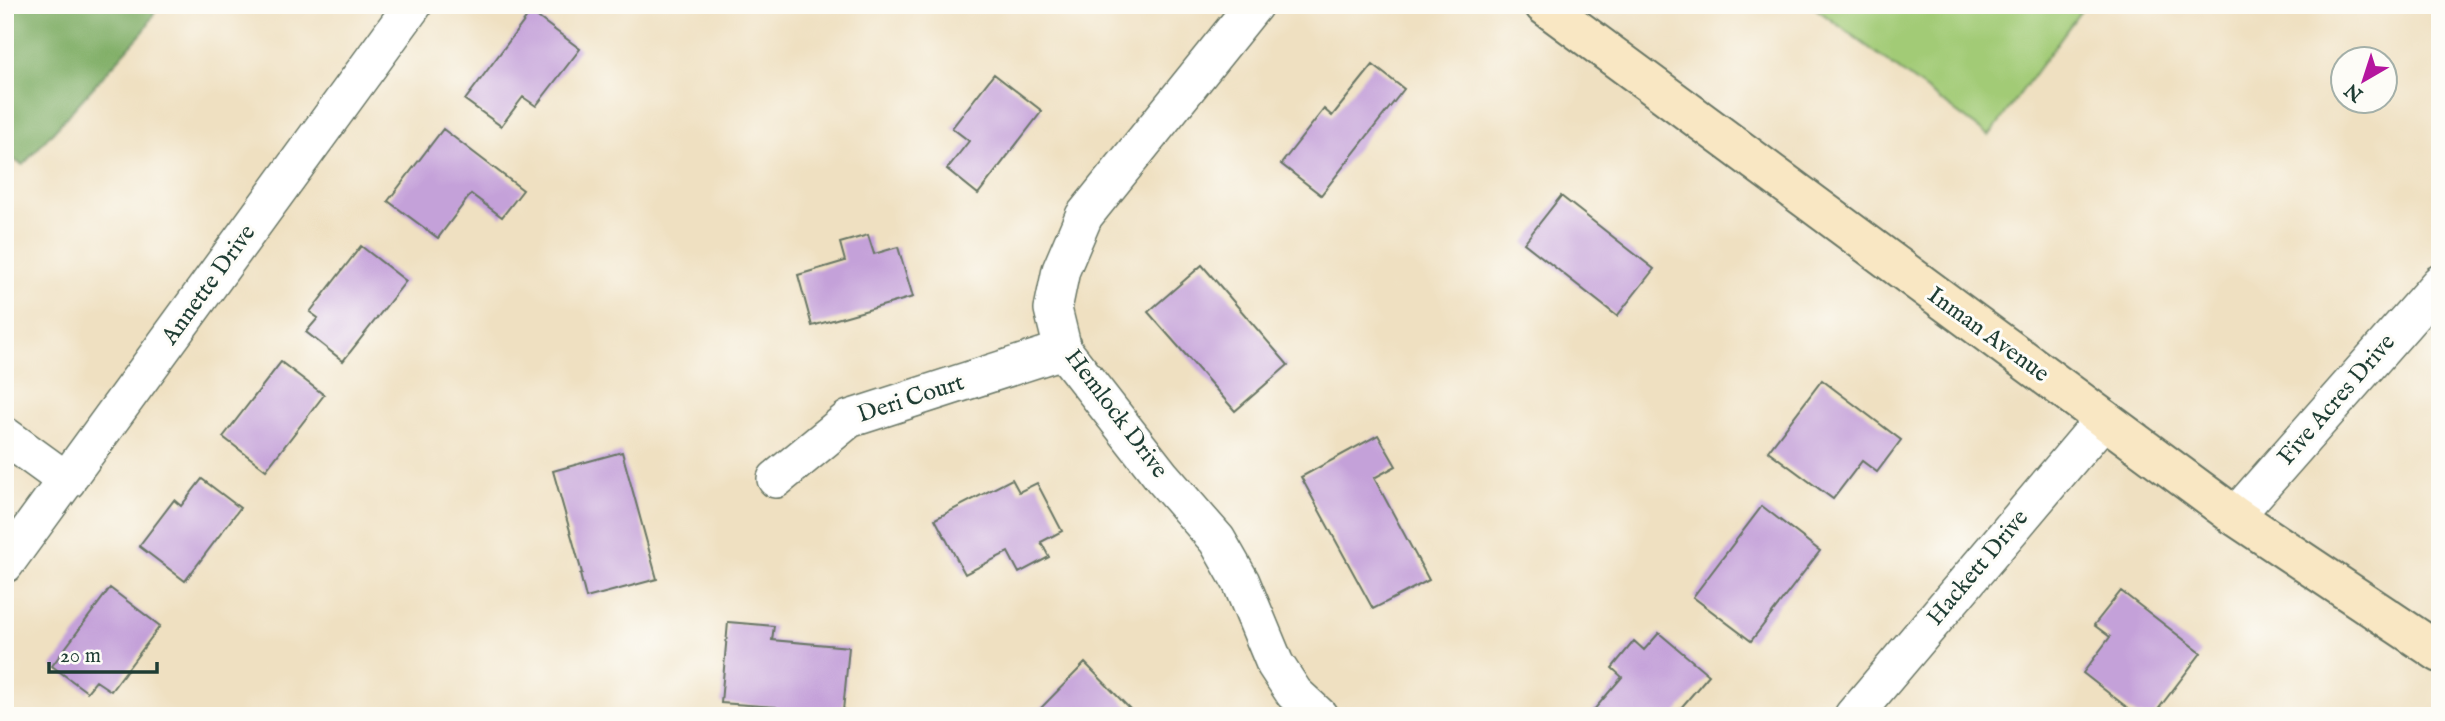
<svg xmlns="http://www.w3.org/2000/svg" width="2445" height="721" font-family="'IM FELL English',serif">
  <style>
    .green { fill: #a2cb76; stroke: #608455; stroke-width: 2 }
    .forest { fill: #81af67; stroke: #50764e; stroke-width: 2 }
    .building { fill: #c4a1d9 }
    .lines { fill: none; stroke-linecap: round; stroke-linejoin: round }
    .street-casing { stroke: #687665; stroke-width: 40 }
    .secondary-casing { stroke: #687665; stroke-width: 42 }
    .street { stroke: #fff; stroke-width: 37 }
    .secondary { stroke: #f9e7c3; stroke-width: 38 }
    .labels { text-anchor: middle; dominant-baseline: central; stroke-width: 6; stroke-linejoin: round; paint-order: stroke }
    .street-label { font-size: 24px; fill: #1f3d34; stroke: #fdfcf7 }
  </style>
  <rect width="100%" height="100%" fill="#fdfcf7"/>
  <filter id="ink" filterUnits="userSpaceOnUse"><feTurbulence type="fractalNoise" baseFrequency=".0143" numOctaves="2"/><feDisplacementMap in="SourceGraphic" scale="14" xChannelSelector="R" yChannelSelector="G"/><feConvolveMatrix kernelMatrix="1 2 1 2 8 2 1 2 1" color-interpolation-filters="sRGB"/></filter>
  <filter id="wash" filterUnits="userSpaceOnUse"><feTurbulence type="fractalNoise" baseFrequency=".00686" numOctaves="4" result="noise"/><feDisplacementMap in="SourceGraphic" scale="28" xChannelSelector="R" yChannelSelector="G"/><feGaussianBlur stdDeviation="1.57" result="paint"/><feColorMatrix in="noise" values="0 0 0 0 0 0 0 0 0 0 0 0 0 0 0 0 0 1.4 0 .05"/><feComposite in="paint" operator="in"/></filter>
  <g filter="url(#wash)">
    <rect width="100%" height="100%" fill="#efe0c1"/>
    <!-- green -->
    <path class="green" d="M1811 5H2085L1989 136Z"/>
    <!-- forest -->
    <path class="forest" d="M5 5H159L144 31 23 165 5 155Z"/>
    <g id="blocks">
      <!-- building -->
      <path class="building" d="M531 12 580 49 536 106 523 97 501 126 465 100Z
        M1373 65 1404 89 1321 195 1281 164 1324 109 1332 116Z
        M994 74 1042 111 978 194 947 169 969 141 952 128Z
        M443 129 523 190 502 217 471 194 438 238 388 201Z
        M1561 196 1654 269 1617 316 1524 243Z
        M868 235 874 254 898 247 913 297 812 326 798 275 845 261 840 243Z
        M361 246 406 281 343 361 306 332 318 318 310 312Z
        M1202 265 1288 365 1235 411 1148 312Z
        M281 362 324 395 266 470 223 437Z
        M1822 380 1901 440 1877 472 1862 461 1833 499 1768 451Z
        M1378 435 1396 466 1374 478 1429 580 1373 609 1301 477Z
        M622 452 657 579 586 598 580 574 582 573 553 471Z
        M202 479 240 508 185 581 139 546 174 500 181 506Z
        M1012 479 1019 492 1037 483 1062 531 1041 542 1049 557 1019 573 1008 552 965 574 935 519Z
        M1762 506 1820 551 1751 641 1693 597Z
        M110 588 160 626 111 691 96 681 87 692 52 666Z
        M2121 591 2201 653 2153 716H2138L2083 673 2110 637 2094 625Z
        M728 622 774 626 772 640 849 647 843 711 820 709 819 716H775L776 707 721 703Z
        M1659 633 1709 675 1674 716H1597L1592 712 1622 677 1612 668 1634 641 1644 650Z
        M1085 663 1133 712 1129 716H1038L1036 713Z"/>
    </g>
  </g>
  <g filter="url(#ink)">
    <use href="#blocks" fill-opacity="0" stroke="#687665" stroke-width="2"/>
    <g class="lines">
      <defs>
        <path id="street" d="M1254 5 1084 216 1061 270 1053 309 1063 350 1162 477 1217 540 1241 582 1275 664 1294 693 1319 716
          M5 436 67 481
          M776 479 849 419 1063 350
          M2235 516 2440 283
          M5 564 413 5
          M1853 716 2103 420"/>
        <path id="secondary" d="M1544 5 2235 516 2440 653"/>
      </defs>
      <!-- street casing -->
      <use href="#street" class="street-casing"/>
      <!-- secondary casing -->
      <use href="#secondary" class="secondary-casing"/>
      <!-- street -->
      <use href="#street" class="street"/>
      <!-- secondary -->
      <use href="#secondary" class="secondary"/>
    </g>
  </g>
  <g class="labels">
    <!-- street labels -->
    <g class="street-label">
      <text transform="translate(209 285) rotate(-54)">Annette Drive</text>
      <text transform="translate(1988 335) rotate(36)">Inman Avenue</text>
      <text transform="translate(911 399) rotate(-18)">Deri Court</text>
      <text transform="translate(2337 400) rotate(-49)">Five Acres Drive</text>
      <text transform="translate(1116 414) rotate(53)">Hemlock Drive</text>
      <text transform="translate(1978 568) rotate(-50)">Hackett Drive</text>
    </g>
  </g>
  <!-- margin -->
  <rect width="2445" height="721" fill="none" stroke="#fdfcf7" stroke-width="28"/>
  <!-- north arrow -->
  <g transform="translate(2364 80) rotate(219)"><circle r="33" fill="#fdfcf7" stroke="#a4b0a9" stroke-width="2"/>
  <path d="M0-5L12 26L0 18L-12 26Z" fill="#b5179e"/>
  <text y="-10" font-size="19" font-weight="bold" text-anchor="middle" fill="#1f3d34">N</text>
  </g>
  <!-- scale -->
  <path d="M49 662v10h108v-10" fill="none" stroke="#1f3d34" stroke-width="3.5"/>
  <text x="60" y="662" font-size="21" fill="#1f3d34" stroke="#fdfcf7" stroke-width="5" paint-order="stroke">20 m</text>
</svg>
